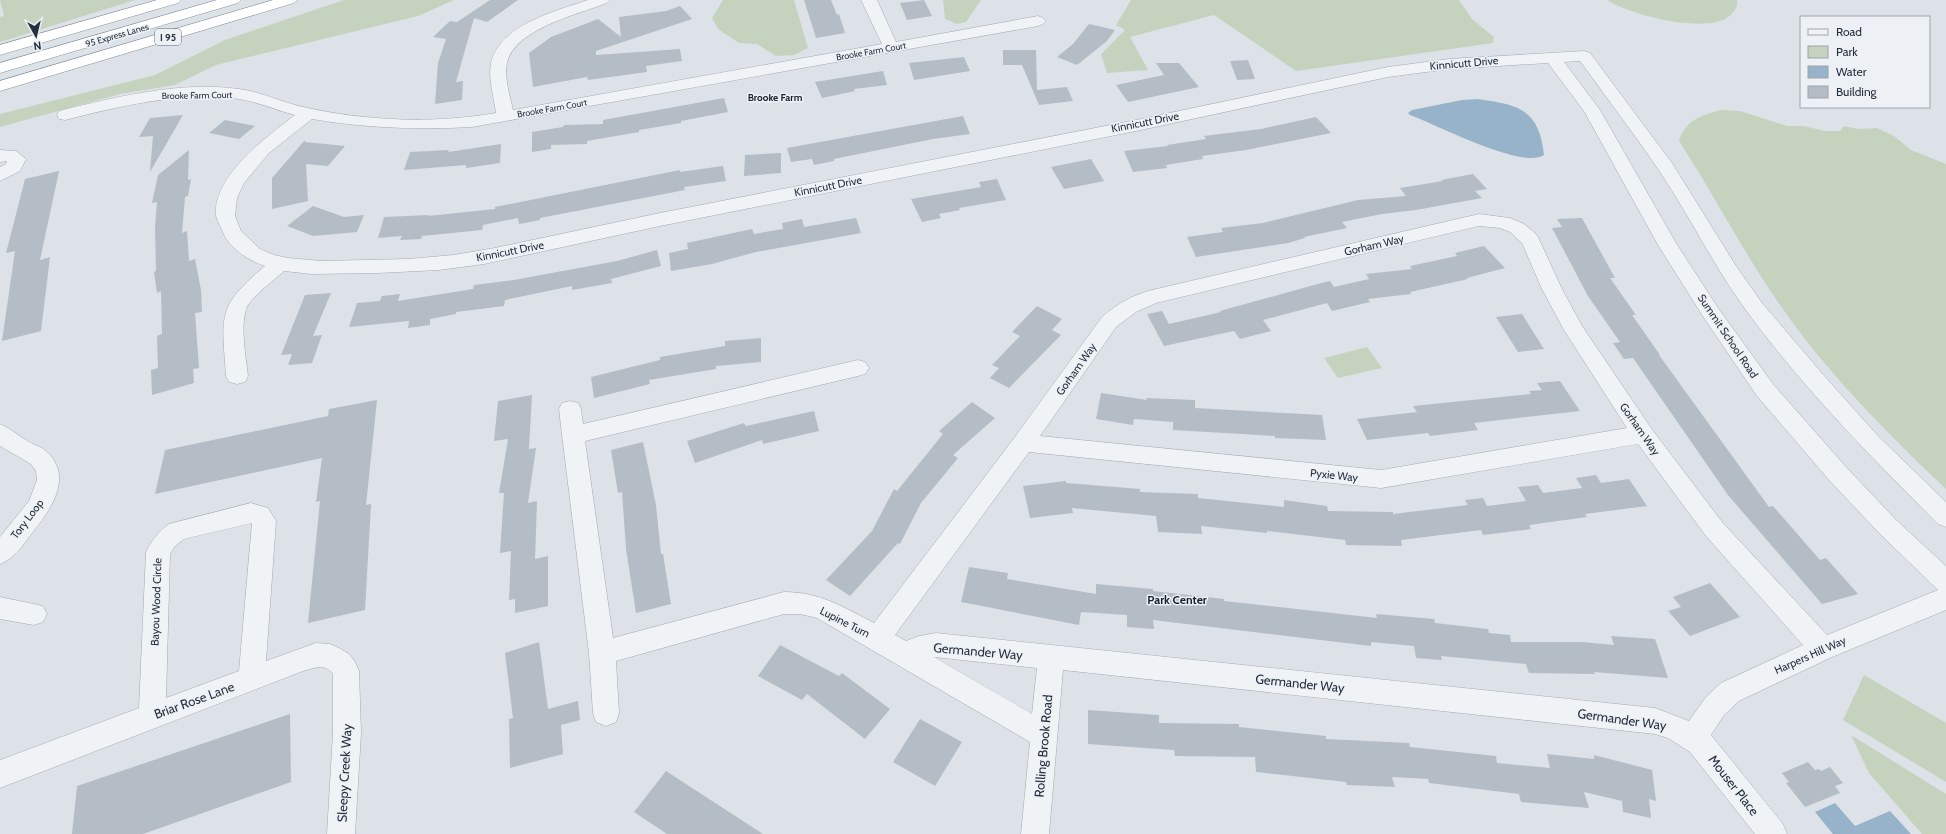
<svg xmlns="http://www.w3.org/2000/svg" width="1946" height="834" font-family="Cabin,sans-serif">
  <style>
    .green { fill: #c5d2be }
    .water { fill: #97b3c9 }
    .building { fill: #b4bcc5 }
    .lines { fill: none; stroke-linecap: round; stroke-linejoin: round }
    .minor-casing { stroke: #a2a9b2; stroke-width: 1 }
    .highway-casing { stroke: #84919f; stroke-width: 1 }
    .minor { fill: #f0f3f6; fill-rule: evenodd }
    .highway { fill: #fff; fill-rule: evenodd }
    .labels { text-anchor: middle; dominant-baseline: central; stroke-width: 3; stroke-linejoin: round; paint-order: stroke }
    .far-street-label { font-size: 9px; fill: #26313f; stroke: #edf1f5 }
    .shield { fill: #edf1f5; stroke: #626b76; stroke-width: 1 }
    .shield-label { font-size: 10px; font-weight: bold; fill: #26313f }
    .far-neighbourhood-label { font-size: 10px; font-weight: bold; fill: #19222f; stroke: #edf1f5 }
    .street-label { font-size: 11px; fill: #26313f; stroke: #edf1f5 }
    .neighbourhood-label { font-size: 12px; font-weight: bold; fill: #19222f; stroke: #edf1f5 }
    .near-street-label { font-size: 13px; fill: #26313f; stroke: #edf1f5 }
  </style>
  <rect width="100%" height="100%" fill="#dde2e8"/>
  <!-- green -->
  <path class="green" d="M0 0H135L0 42V17L4 16Z
    M344 0H454L418 16 216 65 175 85 120 94 0 127V114L155 75 225 40Z
    M723 0H794L808 48 794 55 776 56 757 44 739 43 718 29 712 18Z
    M943 0H981L966 22 957 24 945 19Z
    M1131 0H1459L1472 19 1494 37 1493 43 1296 71 1214 15 1130 37 1148 70 1107 73 1101 54 1125 30 1116 25Z
    M1607 0H1737V6C1735 10 1731 15 1727 18 1702 33 1630 15 1607 0Z
    M1721 110 1740 111 1787 126H1804L1825 131H1840L1844 126 1859 129 1877 128 1894 136 1911 150 1946 164V489C1885 431 1823 369 1776 299 1741 248 1713 193 1679 141 1685 120 1702 115 1721 110Z
    M1367 347 1382 368 1338 378 1324 358Z
    M1864 675 1946 723V782L1843 720Z
    M1851 735 1946 794V834H1922L1869 773Z"/>
  <!-- water -->
  <path class="water" d="M1478 99C1519 105 1539 109 1544 155 1522 170 1435 124 1410 115L1408 113 1412 110 1462 100Z
    M1835 803 1855 826 1890 811 1911 834H1833L1815 812Z"/>
  <!-- building -->
  <path class="building" d="M490 0H518L487 22 474 18 456 82 463 81 462 100 435 104 438 63 446 39 433 37 450 21 457 22Z
    M804 0H831L837 15 839 14 845 33 816 38Z
    M924 0 932 16 907 20 900 3Z
    M680 6 692 19 596 51V55L680 49 682 61 646 66 647 72 588 80 587 77 533 87 529 53 551 37 598 19 621 37 619 17 666 11Z
    M1089 24 1115 30 1107 41 1077 65 1057 57 1073 44Z
    M1003 50H1036L1037 90 1067 87 1073 101 1039 105 1022 65H1003Z
    M964 57 970 71 914 80 909 63Z
    M1248 60 1255 79 1237 80 1230 61Z
    M1156 63H1179L1199 87 1128 102 1116 85 1164 75Z
    M883 71 887 85 854 89 855 91 822 98 815 82Z
    M724 98 728 112 681 121V123L639 130V132L587 141V144L551 145V149L532 152V132L563 127 564 125 603 124V120Z
    M183 115 150 172 153 136 139 137 150 118Z
    M963 116 970 134 933 139 834 159V161L814 165 812 159 791 162 787 148Z
    M1316 117 1331 133 1246 150 1202 156 1203 159 1166 165 1167 168 1133 172 1124 151 1168 146 1167 145 1206 139 1204 136 1261 129Z
    M225 120 255 126 239 139 209 133Z
    M305 140V142L345 146 328 166 306 164 308 201 272 209V178Z
    M501 144 500 163 466 168V165L404 170 410 152 449 150 448 152Z
    M189 150 188 180 191 179 188 196 185 197 182 233 187 231 189 261 195 259 201 290 202 312 195 313 199 368 193 369 194 383 152 395 151 370 158 368 157 336 162 334 161 291 157 293 154 272 156 271 155 227 157 202 152 203 158 175Z
    M781 153V173L744 176 745 155Z
    M1091 159 1104 181 1064 189 1051 167Z
    M723 166 726 181 684 187 685 190 540 218V220L519 224 518 218 483 225 482 230 422 236 421 239 400 240 402 236 378 238 384 217 429 215 428 216 495 209V207L680 170V172Z
    M59 171 40 260 50 257 41 331 2 341 15 251 6 253 25 179Z
    M1473 174 1487 189 1475 191 1482 198 1416 210 1382 214 1342 222 1347 228 1304 237 1305 238 1288 243 1196 257 1187 237 1223 232 1221 228 1263 223 1358 200 1406 196 1400 188 1443 181 1441 180Z
    M997 179 1006 200 959 208 960 210 939 214 941 218 922 222 911 199 981 187 979 182Z
    M313 206 344 217 364 215 357 232 313 236 287 226Z
    M856 218 861 233 756 252 712 264 671 271 669 253 688 249 687 243 752 229 754 234 783 229 782 223 802 219 804 227Z
    M1582 218 1615 278H1610L1636 315H1632L1660 355H1659L1769 507 1773 506 1820 560 1826 558 1858 594 1822 604 1728 495 1633 358 1624 359 1613 343 1620 342 1588 296 1552 228 1562 227 1557 219Z
    M1484 246 1505 268 1467 278 1468 279 1410 292 1411 294 1368 299 1370 302 1332 311 1327 303 1263 320 1271 331 1240 339 1234 331 1164 346 1147 314 1162 311 1169 324 1221 312 1220 311 1314 285 1330 281 1334 287 1369 279 1366 274 1412 269 1410 266 1457 256 1455 253Z
    M657 250 661 266 611 279 612 283 572 290V286L505 300 504 306 456 312V314L430 319V325L408 328 409 321 349 327 357 303 380 301 382 296 400 294 398 301 473 289 474 285 514 280 557 272 617 261Z
    M331 293 313 336 322 335 312 363 288 365 292 354 281 355 305 295Z
    M1037 306 1062 319 1052 330 1061 335 1009 388 990 378 999 368 992 365 1020 336 1012 332Z
    M1522 314 1544 349 1518 352 1496 317Z
    M761 338V362L716 366V369L649 380 650 384 594 398 591 377 660 360V357L725 346V341Z
    M1560 381 1580 411 1474 423 1478 430 1430 436 1428 433 1367 440 1357 419 1417 412 1413 406 1531 394 1529 391 1542 390 1537 383Z
    M1101 393 1147 400 1146 398 1195 400V408L1322 415 1326 440 1275 438V436L1173 430V422L1134 419 1133 425 1096 419Z
    M532 395 529 449 536 448 528 503 537 501 535 559 548 556V606L515 613V599L509 600 511 551 500 553 504 493H499L508 439 494 441 498 401Z
    M377 400 366 505 371 504 365 610 308 623 320 501 316 502 322 458 155 494 165 450 328 416 329 409Z
    M972 402 995 418 953 455 958 458 921 503 900 544 898 543 850 596 826 580 872 531 894 489 897 491 943 434 939 431Z
    M814 411 819 431 763 444 762 440 695 463 687 441 744 423 746 426Z
    M643 442 656 505 661 554H663L671 604 636 613 626 549 622 492 618 493 611 450Z
    M1596 475 1601 483 1629 479 1647 506 1585 514 1587 517 1529 525 1531 529 1483 535 1481 530 1401 540 1402 546 1346 545 1345 540 1267 531V533L1201 526 1202 534 1158 532 1156 516 1072 508 1073 513 1030 518 1023 486 1066 481V483L1140 489V492L1198 494V498L1284 507V500L1327 506 1328 511 1393 512V514L1468 505 1465 500 1483 498 1487 506 1526 501 1518 487 1538 485 1543 493 1582 488 1576 478Z
    M969 567 1008 573 1007 579 1096 594V584L1153 589V591L1224 599V601L1377 618 1376 614 1434 619 1435 623 1488 629 1489 633 1510 635 1511 642H1582L1614 645 1611 636 1655 639 1668 678 1594 672 1595 674 1529 673 1526 664 1441 656 1442 660 1416 658 1414 646 1371 642V646L1153 620 1154 629 1127 627V615L1081 612 1079 625 961 602Z
    M1710 583 1740 617 1690 636 1668 611 1681 607 1673 597Z
    M539 642 548 709 578 701 580 720 561 725 563 754 510 768 509 719 513 718 505 653Z
    M780 645 839 676 842 673 890 709 865 739 807 694 802 700 758 676Z
    M1088 710 1159 715V723L1239 724V727L1326 736V739L1409 743 1410 747 1496 756 1497 763 1550 768 1547 754 1594 759V755L1652 770 1656 801 1649 799 1651 818 1623 812 1622 801 1584 792 1589 808 1521 802 1519 794 1429 783 1428 779 1392 777 1395 787 1347 785 1346 782 1256 772 1255 757 1175 756 1174 750 1088 744Z
    M290 714 291 782 143 834H72L77 786Z
    M920 719 962 742 935 786 893 762Z
    M1808 762 1815 770 1819 769 1821 771 1830 767 1843 783 1835 786 1840 793 1805 807 1786 783 1789 782 1782 773Z
    M666 771 763 834H667L634 812Z"/>
  <g class="lines">
    <defs>
      <path id="minor" d="M588 0H610L607 3C579 14 514 29 507 63 504 78 510 96 513 110L882 44 861 0H877L896 42 1038 16 1043 18 1046 21 1043 24 1038 26 472 127C418 130 365 128 312 119L269 153 244 183 237 198 235 216 241 231 260 249 274 255 288 258 322 261 408 259 454 255 495 248 660 213 1136 120 1388 67 1449 59 1584 51 1590 53 1672 163 1736 266 1762 303 1826 378 1878 436 1946 502V527L1938 524C1871 457 1804 389 1748 313 1714 267 1690 216 1658 169 1633 132 1606 97 1580 61L1564 62 1600 110 1676 243 1718 308 1773 384 1846 467 1896 520 1946 566V610L1832 657 1739 701 1724 715 1711 735 1783 824 1787 834H1755L1690 752 1668 738 1655 734 1063 670 1049 834H1021L1030 742 817 618 800 614H784L616 661 619 713 616 722 606 726 596 722 593 713 589 653 562 435 559 409 562 403 570 401 578 403 581 409 583 424 858 360 865 362 869 368 865 374 858 376 585 441 613 638 784 592C820 592 843 607 874 623L1015 437 1102 317C1117 304 1133 295 1152 290L1479 214 1510 218 1524 224 1537 235 1562 289 1582 326 1651 428 1722 522 1827 635 1938 590 1880 534 1830 481 1757 396 1704 318 1658 245 1584 111 1548 63 1449 69 1388 77 1136 131 660 226 484 264 439 270 378 273 312 274 284 271C272 282 257 292 248 305 239 321 246 358 248 376L245 382 237 384 229 382 226 376C222 316 216 307 265 266 248 260 228 248 222 230 220 226 217 220 216 216 212 176 268 136 295 115 276 110 258 102 239 99 181 91 121 106 65 120L59 119 57 115 59 111C117 97 179 81 239 89 261 92 281 102 303 107 365 121 433 124 496 113 494 98 488 79 491 63 499 25 556 11 588 0ZM1479 226 1500 228 1510 232 1522 243 1542 289 1564 330 1627 428 1381 470 1040 436 1116 327 1136 312 1156 303ZM1638 444 1706 536 1803 645 1721 683 1706 697 1689 721 1655 708 936 633 919 636 906 641 895 635 1029 452 1381 488ZM934 657 1037 668 1032 714Z
        M0 150 16 151 26 159 20 171 0 181V167L6 164 7 161 0 162Z
        M0 424C10 428 17 435 26 440 32 444 42 447 47 452 74 477 50 511 32 533 23 545 14 559 0 564V537L29 501 37 480 36 471 31 464 0 446Z
        M251 503 268 508 276 521 266 661 316 643 330 644 339 648 349 654 355 662 359 671 361 733 355 834H327L333 733V674C326 663 313 668 303 671L0 788V760L139 708 146 552C152 540 158 532 169 524ZM252 523 239 671 166 698 170 554 175 546 184 539Z
        M0 597 43 606 47 614 43 622 34 625 0 619Z"/>
      <path id="highway" d="M157 0H181L178 3 0 55V45Z
        M217 0H241L238 3 0 73V63Z
        M273 0H297L294 3 0 91V81Z"/>
    </defs>
    <!-- minor casing -->
    <use href="#minor" class="minor-casing"/>
    <!-- highway casing -->
    <use href="#highway" class="highway-casing"/>
    <!-- minor -->
    <use href="#minor" class="minor"/>
    <!-- highway -->
    <use href="#highway" class="highway"/>
  </g>
  <g class="labels">
    <!-- far-street labels -->
    <g class="far-street-label">
      <text transform="translate(117 35) rotate(-16)">95 Express Lanes</text>
      <text transform="translate(871 51) rotate(-10)">Brooke Farm Court</text>
      <text transform="translate(197 95) rotate(-1)">Brooke Farm Court</text>
      <text transform="translate(552 108) rotate(-10)">Brooke Farm Court</text>
    </g>
    <!-- shield labels -->
    <rect class="shield" x="155" y="29" width="26" height="16" rx="3"/>
    <g class="shield-label">
      <text x="168" y="37">I 95</text>
    </g>
    <!-- far-neighbourhood labels -->
    <g class="far-neighbourhood-label">
      <text x="775" y="97">Brooke Farm</text>
    </g>
    <!-- street labels -->
    <g class="street-label">
      <text transform="translate(1464 63) rotate(-5)">Kinnicutt Drive</text>
      <text transform="translate(1145 122) rotate(-11)">Kinnicutt Drive</text>
      <text transform="translate(828 186) rotate(-11)">Kinnicutt Drive</text>
      <text transform="translate(1374 245) rotate(-13)">Gorham Way</text>
      <text transform="translate(510 251) rotate(-11)">Kinnicutt Drive</text>
      <text transform="translate(1728 336) rotate(56)">Summit School Road</text>
      <text transform="translate(1076 369) rotate(-55)">Gorham Way</text>
      <text transform="translate(1640 429) rotate(55)">Gorham Way</text>
      <text transform="translate(1334 475) rotate(6)">Pyxie Way</text>
      <text transform="translate(27 519) rotate(-53)">Tory Loop</text>
      <text transform="translate(156 602) rotate(-88)">Bayou Wood Circle</text>
      <text transform="translate(845 622) rotate(27)">Lupine Turn</text>
      <text transform="translate(1810 655) rotate(-24)">Harpers Hill Way</text>
    </g>
    <!-- neighbourhood labels -->
    <g class="neighbourhood-label">
      <text x="1177" y="599">Park Center</text>
    </g>
    <!-- near-street labels -->
    <g class="near-street-label">
      <text transform="translate(978 651) rotate(5)">Germander Way</text>
      <text transform="translate(1300 683) rotate(6)">Germander Way</text>
      <text transform="translate(194 700) rotate(-20)">Briar Rose Lane</text>
      <text transform="translate(1622 719) rotate(8)">Germander Way</text>
      <text transform="translate(1043 746) rotate(-85)">Rolling Brook Road</text>
      <text transform="translate(344 773) rotate(-87)">Sleepy Creek Way</text>
      <text transform="translate(1734 785) rotate(52)">Mouser Place</text>
    </g>
  </g>
  <!-- legend -->
  <rect x="1800" y="16" width="130" height="92" fill="#edf1f5" stroke="#9da4ac"/>
  <rect x="1808" y="29" width="20" height="6" fill="#f0f3f6" stroke="#9da4ac"/>
  <text x="1836" y="36" font-size="12" fill="#26313f">Road</text>
  <rect x="1808" y="46" width="20" height="12" fill="#c5d2be" stroke="#9da4ac"/>
  <text x="1836" y="56" font-size="12" fill="#26313f">Park</text>
  <rect x="1808" y="66" width="20" height="12" fill="#97b3c9" stroke="#9da4ac"/>
  <text x="1836" y="76" font-size="12" fill="#26313f">Water</text>
  <rect x="1808" y="86" width="20" height="12" fill="#b4bcc5" stroke="#9da4ac"/>
  <text x="1836" y="96" font-size="12" fill="#26313f">Building</text>
  <!-- north arrow -->
  <g transform="translate(36 36) rotate(172)" stroke="#edf1f5" stroke-width="3" paint-order="stroke">
  <path d="M0-3L7 15L0 10L-7 15Z" fill="#26313f"/>
  <text y="-6" font-size="11" font-weight="bold" text-anchor="middle" fill="#26313f">N</text>
  </g>
</svg>
